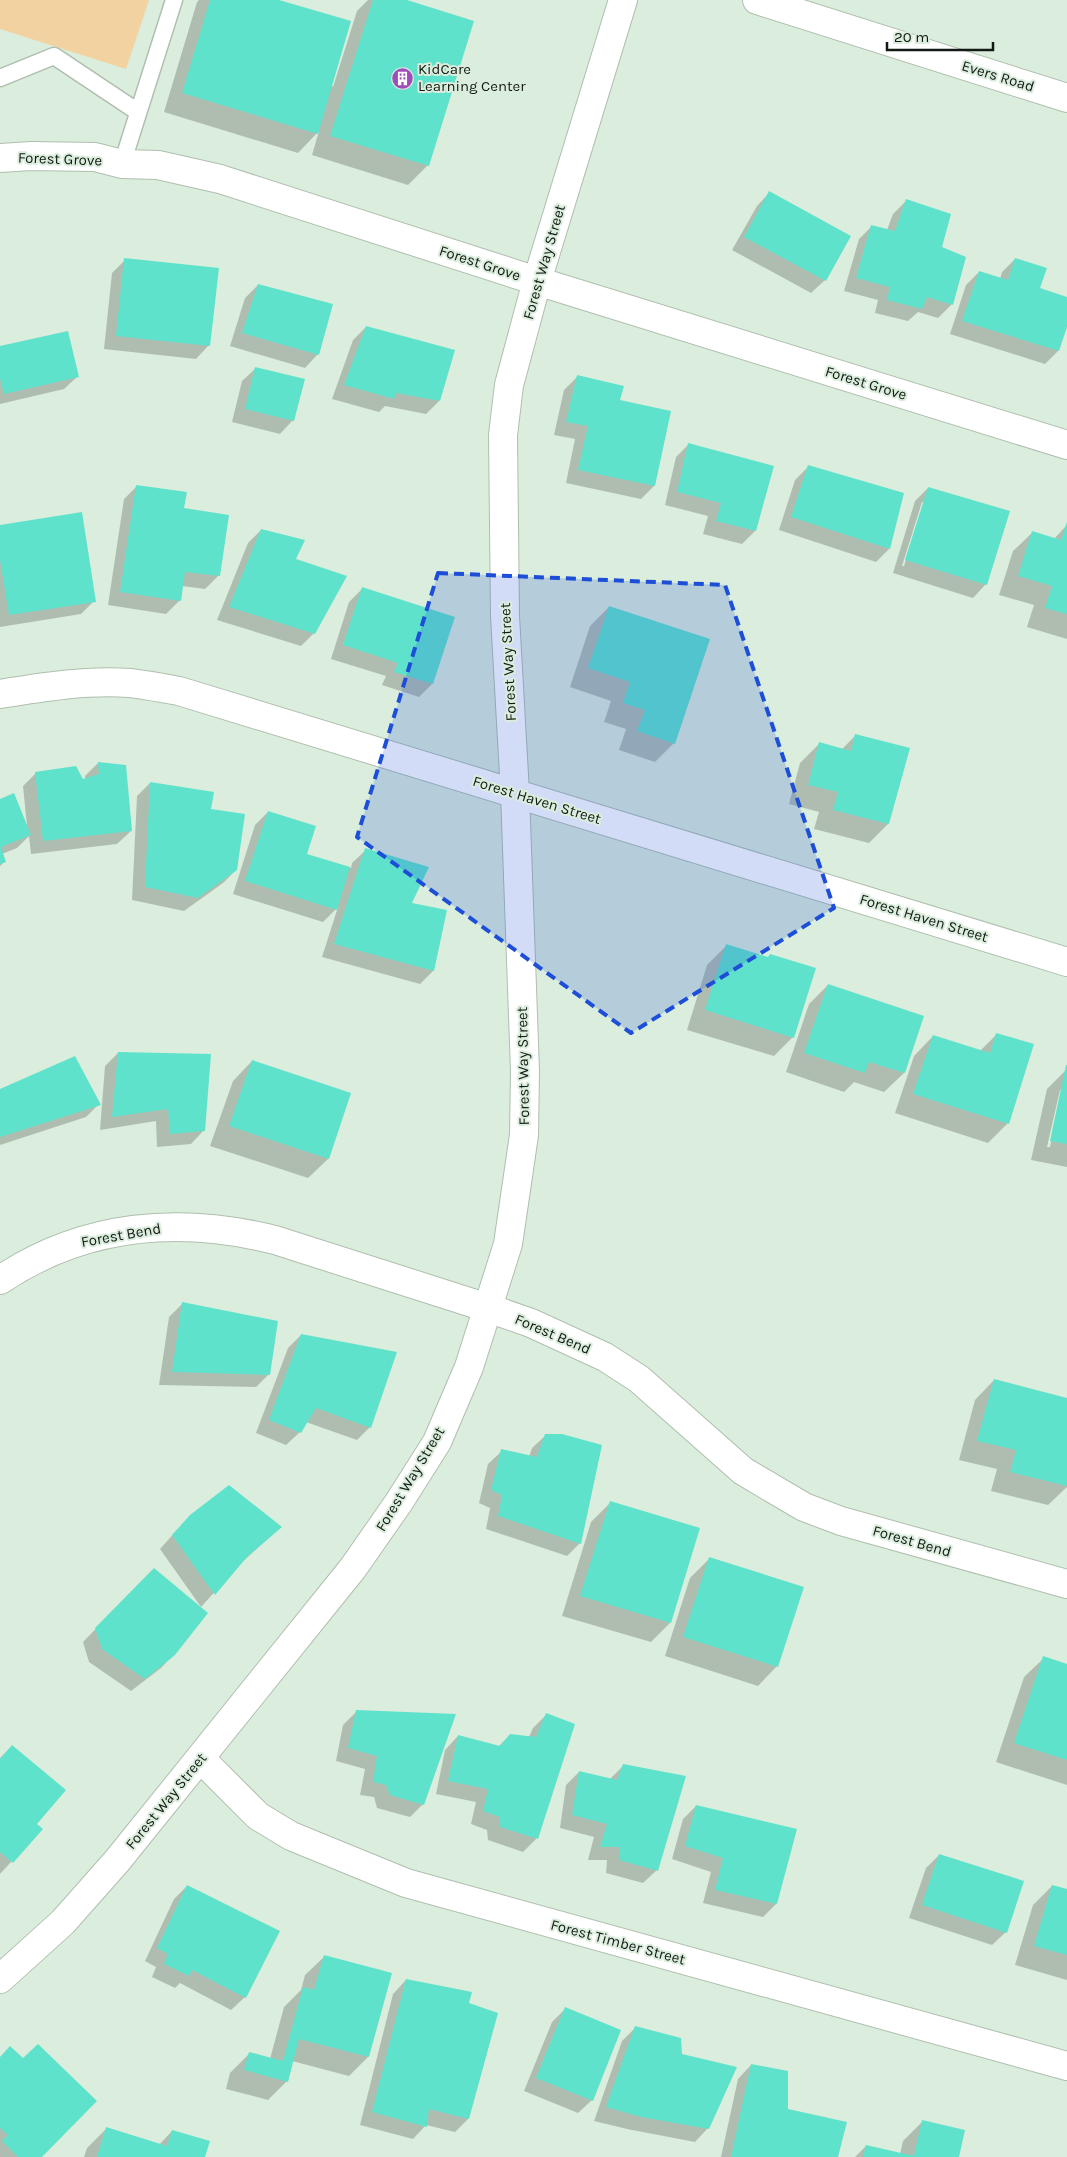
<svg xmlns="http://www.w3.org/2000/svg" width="1067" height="2157" font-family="Karla,sans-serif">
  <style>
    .green { fill: #f2d2a0 }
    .shadow { fill: #0003; fill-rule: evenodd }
    .building { fill: #5fe2cc }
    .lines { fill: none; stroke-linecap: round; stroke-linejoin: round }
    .lane-casing { stroke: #afbfaf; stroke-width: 19 }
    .street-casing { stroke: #afbfaf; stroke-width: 30 }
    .secondary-casing { stroke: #afbfaf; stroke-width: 30 }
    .lane { stroke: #fff; stroke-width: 16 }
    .street { stroke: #fff; stroke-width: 28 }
    .secondary { stroke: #fff; stroke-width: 28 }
    .marked { fill: #1d4ed8; fill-opacity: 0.2; stroke: #1d4ed8; stroke-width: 4; stroke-dasharray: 10 6; stroke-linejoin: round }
    .labels { text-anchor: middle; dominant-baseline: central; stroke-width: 4; stroke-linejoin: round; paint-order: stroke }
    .poi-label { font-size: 15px; fill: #131914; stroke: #dbeddc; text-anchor: start }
    .street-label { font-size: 15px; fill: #131914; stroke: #dbeddc }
  </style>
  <rect width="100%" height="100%" fill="#dbeddc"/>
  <!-- green -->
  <path class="green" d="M0 0H149L126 69 0 29Z"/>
  <!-- shadow -->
  <path class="shadow" d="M199 0H275L333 87 357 11 368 0H403L428 165 408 185 312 155 319 131 298 153 164 112 197 2Z
    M770 192 825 280 811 293 732 250 757 206Z
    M906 201 941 248 952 304 938 318 918 312 908 321 875 313 878 300 844 291 859 239 872 226 887 230 893 214Z
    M1015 259 1039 289 1067 298V323L1058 351 1045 364 950 334 966 285 979 272 1000 279 1002 272Z
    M125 260 209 345 196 359 104 349 112 273Z
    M258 285 318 354 305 368 230 346 245 298Z
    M366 327 439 401 426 414 385 406 379 412 332 399 353 340Z
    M0 347 78 376 64 389 0 404Z
    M256 368 293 420 280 434 232 422 242 381Z
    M577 377 619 401 654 486 641 499 566 483 575 439 554 435 564 390Z
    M689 444 755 531 742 544 703 534 708 516 665 505 676 457Z
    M809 466 889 549 876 562 779 530 795 480Z
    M137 486 183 509 228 516 218 576 205 589 182 586 180 600 166 614 108 605 124 499Z
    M928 488 986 584 973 598 893 573 915 501ZM922 502H924L904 566H902Z
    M0 526 94 601 81 614 0 627Z
    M1066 526 1067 527V639L1027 627 1034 605 999 595 1013 551 1033 532 1054 539Z
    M261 530 295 560 314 633 301 646 217 620 248 543Z
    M362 589 432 684 419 697 382 685 386 676 331 659 349 602Z
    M609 607 674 743 655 762 619 750 626 729 604 722 611 701 570 687 590 626Z
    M856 735 909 749 888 824 869 843 814 829 819 812 789 804 800 763 819 744 841 750Z
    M98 763 131 831 117 844 31 854 29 836 17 848 2 854 5 861 0 866V800L27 826 23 786 36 773 82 781 85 780V776Z
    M150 783 209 810 236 870 223 883 184 911 132 900 137 796Z
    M268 812 306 855 351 868 352 863 366 850 410 904 445 911 433 971 420 984 322 957 338 907 323 922 233 894 255 825Z
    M727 945 793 1037 774 1056 687 1030 707 965Z
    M828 985 922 1016 904 1073 884 1092 854 1082 844 1092 786 1072 809 1004Z
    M997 1034 1008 1123 988 1143 895 1113 914 1056 933 1036 980 1051Z
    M118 1053 204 1130 191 1144 157 1147 156 1121 100 1130 105 1066Z
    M252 1061 350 1094 328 1159 308 1178 210 1146 233 1081Z
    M1066 1070H1067V1167L1031 1160 1047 1089ZM1060 1090H1062L1050 1147H1047Z
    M0 1090 99 1104 86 1117 0 1145Z
    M182 1304 269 1374 256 1387 159 1385 169 1317Z
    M301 1335 370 1427 357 1440 306 1422 300 1432 286 1445 256 1433 288 1348Z
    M994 1380 1067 1399V1487L1048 1505 991 1491 997 1469 959 1460 975 1400Z
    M546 1435 580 1543 567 1556 486 1529 490 1508 479 1503 488 1464 502 1451 529 1457 532 1448Z
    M610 1503 670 1623 651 1642 562 1616 591 1522Z
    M281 1527 240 1564 201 1607 160 1549 177 1530Z
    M709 1559 777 1666 758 1686 665 1656 690 1578Z
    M154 1569 174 1654 161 1668 131 1691 89 1662 83 1642Z
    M1044 1658 1067 1665V1785L996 1762 1024 1677Z
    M356 1712 423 1804 410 1817 377 1808 374 1797 360 1795 365 1769 336 1761 343 1725Z
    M546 1715 574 1725 536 1839 523 1852 488 1840 487 1830 471 1824 476 1802 436 1794 445 1750 458 1736 498 1747 510 1735 529 1737 533 1728Z
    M12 1746 35 1824 41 1829 0 1874V1758Z
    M623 1766 657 1870 643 1883 606 1873 607 1860H588L594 1837 560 1828 566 1785 579 1772 610 1779Z
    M696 1806 776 1904 763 1917 703 1903 711 1872 672 1859 683 1819Z
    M939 1855 1006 1932 992 1945 909 1918 926 1868Z
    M187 1886 245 1997 231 2010 180 1983 175 1988 152 1977 156 1967 145 1961 174 1899Z
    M1052 1886 1067 1890V1980L1015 1965 1033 1905Z
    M325 1956 368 2057 349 2076 292 2061 287 2081 268 2100 226 2089 230 2073 250 2053 270 2059 284 2007 301 1990 305 1975Z
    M406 1980 467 2004 468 2119 455 2132 426 2125 413 2139 360 2125 393 1994Z
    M565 2009 592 2100 578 2113 524 2091 552 2022Z
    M636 2027 681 2055 708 2128 695 2142 627 2129 594 2121 622 2041Z
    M0 2058 40 2157H0Z
    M751 2065 786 2110 837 2157H721L738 2079Z
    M923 2121 958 2157H855L866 2146 900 2154 903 2141Z
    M106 2129 159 2145 172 2131 204 2157H84L87 2148Z"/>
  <!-- building -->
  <path class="building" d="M210 0H279L351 21 318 134 182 93Z
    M373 0H407L474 21 429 166 330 136Z
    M769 191 851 236 826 281 744 237Z
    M906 199 951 214 942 247 966 257 953 305 927 297 922 309 887 300 890 287 856 278 871 225 895 231Z
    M124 258 219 268 210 346 116 336Z
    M1015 258 1047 268 1040 288 1067 297V327L1059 351 962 321 979 271 1008 280Z
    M258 284 333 304 319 355 242 333Z
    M366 326 455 350 440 401 396 393 394 399 344 385Z
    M68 331 79 377 4 394 0 378V346Z
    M255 367 305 379 294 421 245 409Z
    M577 375 624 386 620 400 671 411 655 486 578 470 588 426 566 422Z
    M688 443 774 466 756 531 716 521 721 503 677 492Z
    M808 465 904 493 890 549 791 517Z
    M136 485 187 492 184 508 229 515 220 576 185 572 181 601 120 592Z
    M928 487 1010 511 987 585 905 560Z
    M82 512 96 602 9 615 0 560V525Z
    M1067 522V614L1045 608 1052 586 1018 576 1032 531 1061 540Z
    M261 529 305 540 296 559 347 576 315 634 229 607Z
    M362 587 455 617 433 684 394 672 398 663 343 645Z
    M609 606 710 639 675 744 637 731 645 710 623 703 630 682 588 668Z
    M855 734 910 748 889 824 833 810 838 792 808 785 819 742 851 751Z
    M98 762 126 765 132 831 43 841 35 772 76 766 83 779 99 774Z
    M150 782 214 792 211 809 245 814 237 870 198 898 145 887Z
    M14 793 31 835 1 847 6 862 0 864V799Z
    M268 811 316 826 307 854 350 867 337 910 245 881Z
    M365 848 429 867 412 903 447 910 434 971 334 944Z
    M726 944 768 957 770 954 816 968 794 1038 705 1010Z
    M828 984 924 1016 905 1073 869 1062 865 1073 804 1053Z
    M996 1033 1034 1044 1009 1124 913 1094 933 1035 990 1053Z
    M118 1052 211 1054 205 1131 170 1134 168 1109 112 1117Z
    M75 1056 101 1105 0 1137V1089Z
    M252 1060 351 1093 329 1159 229 1126Z
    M1066 1065H1067V1144L1050 1141Z
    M182 1302 278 1321 270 1375 172 1372Z
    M301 1334 397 1352 371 1428 316 1408 301 1433 269 1420Z
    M994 1379 1067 1398V1486L1010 1472 1016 1450 977 1441Z
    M545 1434H562L602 1445 581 1544 498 1516 502 1495 491 1490 501 1449 537 1457Z
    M229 1485 282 1527 247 1557 215 1595 172 1535 190 1515Z
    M610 1501 700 1528 671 1623 580 1596Z
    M709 1557 804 1587 778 1667 683 1637Z
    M154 1568 208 1613 175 1655 145 1679 102 1649 95 1628Z
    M1043 1656 1067 1664V1760L1014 1743Z
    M356 1710 456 1714 424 1805 390 1795 386 1785 373 1782 377 1756 348 1748Z
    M546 1713 575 1724 538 1839 500 1827V1817L483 1811 488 1789 448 1781 458 1735 500 1746 510 1734 536 1737Z
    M12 1745 66 1790 37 1824 43 1829 13 1863 0 1852V1759Z
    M623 1764 686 1776 658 1871 619 1860V1847H600L607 1824 572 1815 579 1771 617 1780Z
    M696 1805 797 1829 777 1904 715 1890 723 1858 685 1846Z
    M939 1854 1024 1881 1007 1933 922 1905Z
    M187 1885 280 1931 246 1998 192 1970 189 1976 164 1964 168 1954 157 1948Z
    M1052 1885 1067 1889V1955L1034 1946Z
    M324 1955 392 1973 369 2057 299 2039 288 2082 244 2070 249 2052 283 2061 303 1987 314 1990Z
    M406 1979 472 1992 469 2003 498 2013 469 2119 429 2109 427 2127 372 2112Z
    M565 2007 621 2030 593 2101 536 2078Z
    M635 2026 681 2038 682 2054 737 2067 709 2129 641 2117 606 2107Z
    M38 2044 97 2101 42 2157H18L2 2141 8 2135 0 2128V2057L10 2046 23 2058Z
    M751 2064 788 2071V2109L847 2122 838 2157H731Z
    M922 2120 965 2130 959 2157H863L866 2145 914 2156Z
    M106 2127 167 2146 172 2130 210 2141 205 2157H97Z"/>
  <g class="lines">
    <defs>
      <path id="lane" d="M0 78 54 56 138 112
        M122 164 174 0"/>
      <path id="street" d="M0 158 31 156 95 157 122 164 158 165 220 179 537 281 1067 445
        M0 694C43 687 86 680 130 683 146 685 163 688 179 691L1067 962
        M0 1280C84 1224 179 1216 275 1240L488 1308 531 1323 605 1357 639 1379 743 1471 804 1507 841 1521 1067 1584
        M200 1758 258 1816 291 1836 406 1883 1067 2066
        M0 1979 63 1922 117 1861 353 1568 399 1502 437 1442 469 1367 508 1244 524 1135 525 1071 515 793 505 616 503 435 509 385 537 281 623 0"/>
      <path id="secondary" d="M757 0 1067 98"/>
    </defs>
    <!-- lane casing -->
    <use href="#lane" class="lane-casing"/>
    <!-- street casing -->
    <use href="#street" class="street-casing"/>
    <!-- secondary casing -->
    <use href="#secondary" class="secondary-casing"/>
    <!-- lane -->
    <use href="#lane" class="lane"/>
    <!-- street -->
    <use href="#street" class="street"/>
    <!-- secondary -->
    <use href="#secondary" class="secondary"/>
  </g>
  <!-- marked area -->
  <path class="marked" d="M438 573 725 585 834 908 631 1033 357 837Z"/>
  <!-- icons -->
  <defs>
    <symbol id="building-disc" viewBox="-11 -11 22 22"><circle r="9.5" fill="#a04dbc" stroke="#dbeddc"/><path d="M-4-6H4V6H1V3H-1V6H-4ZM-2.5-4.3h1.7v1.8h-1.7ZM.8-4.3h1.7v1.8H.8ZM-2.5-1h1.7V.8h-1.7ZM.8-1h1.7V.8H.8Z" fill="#fff"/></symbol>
  </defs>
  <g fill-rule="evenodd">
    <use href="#building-disc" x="390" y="66" width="25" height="25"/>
  </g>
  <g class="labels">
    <!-- poi labels -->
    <g class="poi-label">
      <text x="418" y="69">KidCare<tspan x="418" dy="17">Learning Center</tspan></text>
    </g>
    <!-- street labels -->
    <g class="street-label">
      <text transform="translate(998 76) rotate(17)">Evers Road</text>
      <text transform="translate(60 159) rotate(2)">Forest Grove</text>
      <text transform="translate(544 262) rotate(-74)">Forest Way Street</text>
      <text transform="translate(480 263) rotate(18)">Forest Grove</text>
      <text transform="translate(866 383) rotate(17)">Forest Grove</text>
      <text transform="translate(508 662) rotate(-93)">Forest Way Street</text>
      <text transform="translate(537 800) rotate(17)">Forest Haven Street</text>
      <text transform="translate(924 918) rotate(17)">Forest Haven Street</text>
      <text transform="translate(523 1066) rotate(-91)">Forest Way Street</text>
      <text transform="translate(121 1235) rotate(-10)">Forest Bend</text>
      <text transform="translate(553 1334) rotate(23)">Forest Bend</text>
      <text transform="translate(410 1479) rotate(-59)">Forest Way Street</text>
      <text transform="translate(912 1541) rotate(16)">Forest Bend</text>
      <text transform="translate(166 1801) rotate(-51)">Forest Way Street</text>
      <text transform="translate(618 1942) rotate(15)">Forest Timber Street</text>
    </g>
  </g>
  <!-- scale -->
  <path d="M887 42v8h106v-8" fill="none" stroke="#131914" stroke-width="2.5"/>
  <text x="894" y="42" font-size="15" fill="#131914" stroke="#dbeddc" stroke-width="4" paint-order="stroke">20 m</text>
</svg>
